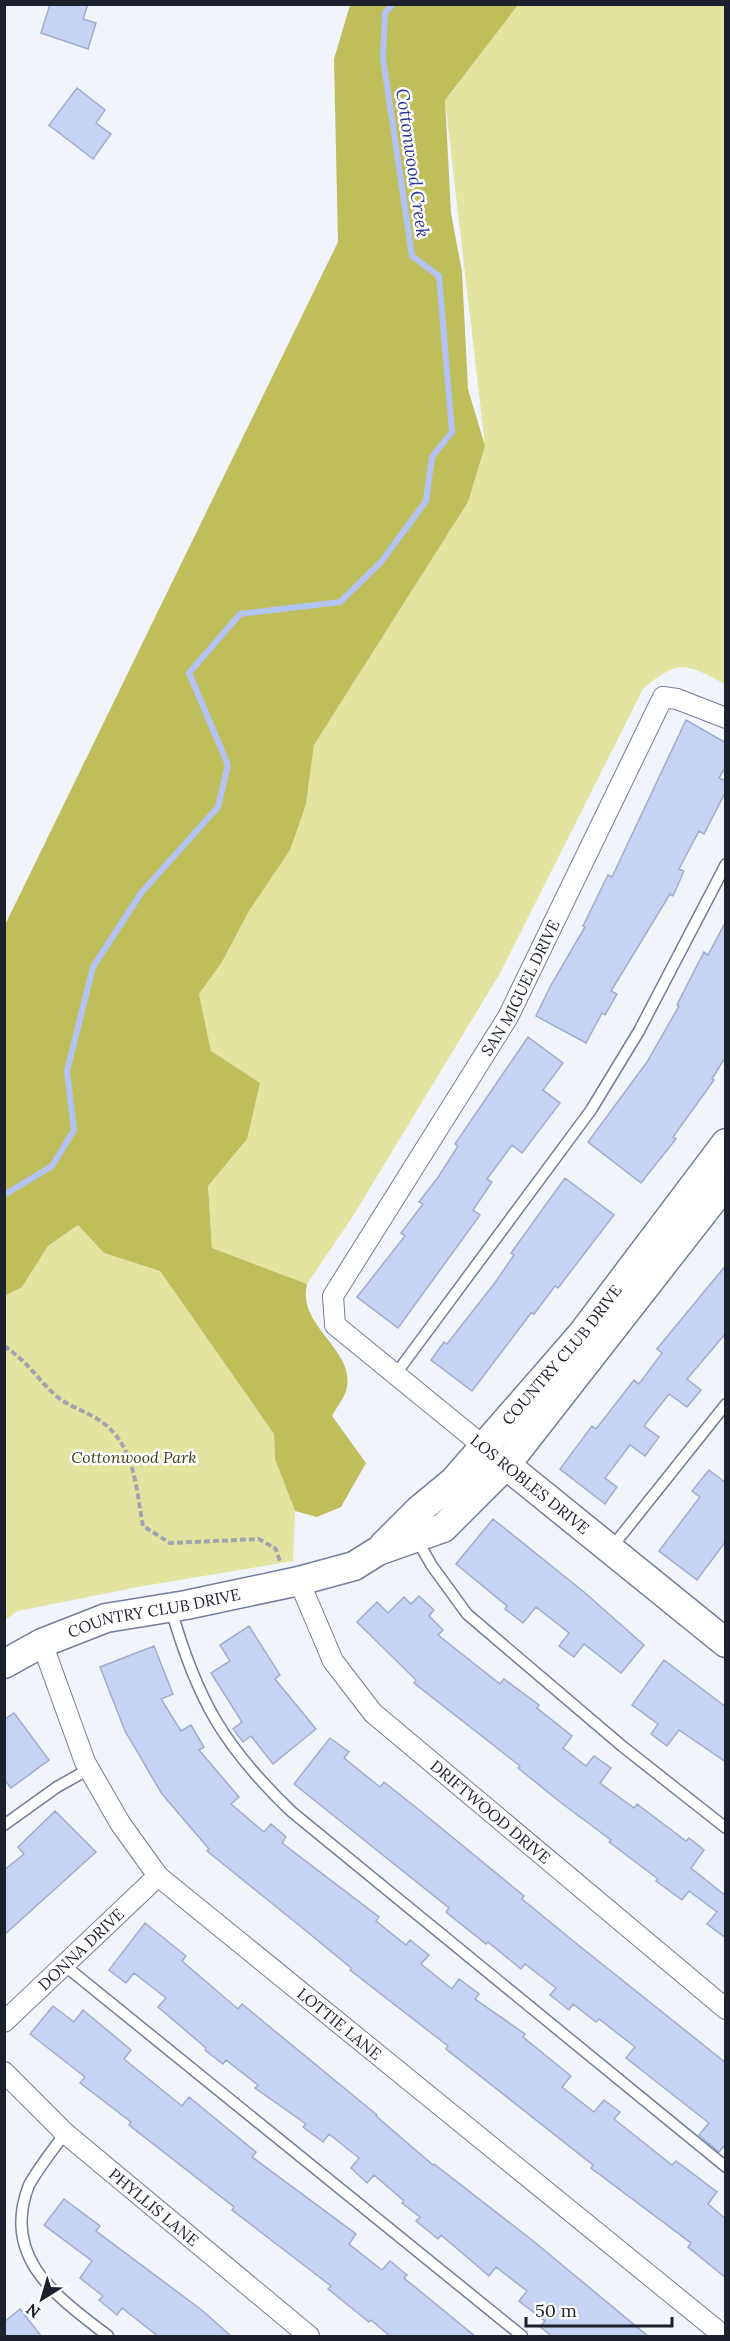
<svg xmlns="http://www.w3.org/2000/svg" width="730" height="2341" font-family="Lora,serif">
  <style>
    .green { fill: #e2e49f }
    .forest { fill: #bebe5b }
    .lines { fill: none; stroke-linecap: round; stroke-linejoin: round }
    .stream { stroke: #b3c3f6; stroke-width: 6 }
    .building { fill: #c7d3f5; stroke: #a1accd; stroke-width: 1.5 }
    .lane-casing { stroke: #737d9c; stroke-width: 13 }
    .street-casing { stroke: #737d9c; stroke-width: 22 }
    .secondary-casing { stroke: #737d9c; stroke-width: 31 }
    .path { stroke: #a2a5ae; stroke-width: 4; stroke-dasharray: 6 3; stroke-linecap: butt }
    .lane { stroke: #fff; stroke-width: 10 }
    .street { stroke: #fff; stroke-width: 20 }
    .secondary { stroke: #fff; stroke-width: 28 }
    .labels { text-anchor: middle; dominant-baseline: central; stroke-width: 5; stroke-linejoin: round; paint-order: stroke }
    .street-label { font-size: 16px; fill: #1d212d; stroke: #fff }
    .park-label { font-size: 16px; font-style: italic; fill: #404016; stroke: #fff }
    .water-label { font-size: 18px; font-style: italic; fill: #283694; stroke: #fff }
  </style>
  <rect width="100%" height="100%" fill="#f2f4fb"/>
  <!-- green -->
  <path class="green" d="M518 5H725V684C684 663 679 659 643 689L499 975 353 1216 307 1284 212 1248 208 1186 247 1139 211 1051 199 994 222 962 306 804 314 745 468 502 485 446 445 100Z
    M78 1225 104 1253 160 1271 274 1434 275 1459 295 1511 293 1561 143 1586 18 1611 5 1620V1296L22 1287 48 1246Z"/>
  <!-- forest -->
  <path class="forest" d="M350 5H518L445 100 451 213 462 272 468 389 485 446 468 502 314 745 306 804 290 850 249 911 222 962 199 994 211 1051 260 1083 247 1139 208 1186 212 1248 307 1284C296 1327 358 1350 346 1391 343 1400 336 1408 332 1416L366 1463 341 1507 317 1517 295 1511 275 1459 274 1434 160 1271 104 1253 78 1225 48 1246 22 1287 5 1296V925L338 242 334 59Z"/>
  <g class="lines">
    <!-- stream -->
    <path class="stream" d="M4 1195 52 1166 74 1130 67 1071 93 967 141 893 218 807 228 765 189 673 240 614 340 602 381 562 426 501 432 457 452 432 439 276 412 256 383 58 385 13 393 4"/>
  </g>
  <!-- building -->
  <path class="building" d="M50 4H88L83 19 96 23 88 49 41 33Z
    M77 88 105 110 96 123 111 134 93 159 49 125Z
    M686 720 726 743V766L719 778 726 781V791L704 834 699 831 679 869 684 871 673 896 670 894 611 991 617 994 605 1015 602 1013 586 1043 536 1016 551 985 585 927 583 926 608 875 612 877Z
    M726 921V1056L712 1079 714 1080 673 1137 676 1139 641 1183 588 1142 647 1062 679 1006 677 1005 704 952 708 955Z
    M528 1037 563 1063 543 1090 560 1103 522 1153 512 1145 487 1179 492 1182 473 1210 480 1215 398 1328 357 1297 405 1236 401 1233 423 1204 419 1202 439 1176 458 1146 455 1144Z
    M565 1178 614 1215 558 1288 555 1286 534 1314 531 1313 472 1391 431 1360 444 1342 447 1344 494 1284 514 1255 511 1253Z
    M726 1265V1333L687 1379 701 1390 687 1407 669 1394 644 1426 659 1437 645 1456 630 1445 605 1478 617 1487 605 1504 560 1469 592 1426 596 1429 634 1380 639 1384 662 1353 657 1349Z
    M709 1470 726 1483V1541L697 1580 659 1551 700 1497 692 1491Z
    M493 1519 584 1592 644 1645 621 1673 584 1644 574 1657 559 1646 569 1633 536 1607 523 1623 505 1609 507 1606 456 1564Z
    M419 1596 434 1610 429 1616 443 1630 438 1635 500 1684 504 1679 539 1705 537 1708 572 1736 563 1748 586 1766 594 1756 611 1768 600 1783 634 1808 637 1804 686 1841 689 1838 704 1850 691 1868 726 1896V1938L707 1924 717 1912 689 1891 682 1900 656 1881 658 1879 609 1842 611 1840 560 1802 518 1768 520 1766 414 1683 416 1680 357 1622 377 1602 388 1613 404 1597 411 1604Z
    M249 1626 280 1675 275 1679 316 1729 273 1764 251 1736 243 1742 233 1729 242 1722 211 1673 230 1661 220 1645Z
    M154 1646 173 1694 161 1699 181 1731 191 1725 204 1747 199 1750 239 1797 231 1804 264 1832 271 1824 286 1837 282 1843 379 1917 376 1921 406 1945 410 1940 429 1955 421 1964 452 1989 459 1979 479 1994 475 1999 525 2034 523 2037 571 2076 562 2087 594 2112 604 2100 620 2112 614 2119 672 2165 676 2161 717 2192 708 2204 726 2219V2278L688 2247 691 2243 591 2168 593 2165 446 2049 448 2046 350 1970 351 1968 305 1930 207 1851 209 1849 162 1794 125 1731 100 1667Z
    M664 1660 726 1707V1762L679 1730 667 1746 651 1734 658 1724 632 1705Z
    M14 1713 49 1760 11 1788 4 1779V1720Z
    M330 1738 349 1752 344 1758 380 1787 384 1782 423 1813 524 1896 522 1899 577 1944 726 2063V2144L719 2152 699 2135 709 2123 626 2058 635 2047 599 2019 596 2022 573 2004 569 2010 550 1995 556 1988 525 1964 521 1969 488 1942 486 1944 446 1912 449 1908 294 1784Z
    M55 1811 96 1852 4 1935V1870L24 1854 18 1847Z
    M145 1923 186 1956 182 1961 238 2009 242 2004 377 2115 376 2116 433 2165 434 2164 532 2240 649 2337H553L540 2327 545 2321 519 2301 527 2291 496 2267 489 2276 441 2235 438 2239 416 2221 420 2217 402 2203 404 2201 374 2175 367 2183 351 2168 359 2158 329 2134 323 2142 303 2127 306 2124 255 2088 258 2085 226 2060 223 2064 205 2050 206 2048 158 2007 166 1998 134 1973 126 1983 109 1970Z
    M53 2006 74 2022 83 2010 131 2050 124 2059 182 2106 189 2097 256 2152 252 2157 356 2234 349 2244 382 2270 390 2261 407 2275 404 2278 476 2337H391L371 2320 369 2322 328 2289 331 2286 232 2210 234 2207 129 2125 131 2122 80 2083 85 2077 30 2034Z
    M64 2199 100 2226 96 2231 203 2311 232 2337H159L122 2308 117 2315 99 2300 103 2296 80 2278 92 2261 44 2225Z
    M20 2309 42 2337H4V2322Z"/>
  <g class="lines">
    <defs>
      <path id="lane" d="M395 1375 591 1110 639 1031 726 864
        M416 1538 432 1566 467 1614 622 1746 726 1828
        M612 1547 726 1404
        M171 1609C197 1700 224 1747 292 1812L726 2167
        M4 1825 57 1787 89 1769
        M64 1965 522 2336
        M65 2133C53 2150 39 2167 29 2185 0 2259 59 2298 108 2336"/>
      <g id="street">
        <path id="s1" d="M493 1454 335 1325 333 1296 508 1017 663 697 677 699 726 718"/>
        <path id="s2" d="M299 1581 333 1661 373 1713 726 2009"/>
        <path id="s3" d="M42 1643 85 1762 120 1823 158 1876 724 2336"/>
        <path id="s4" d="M4 2022 158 1876"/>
        <path id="s5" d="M4 2072 65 2133 309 2336"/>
      </g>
      <g id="secondary">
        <path d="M506 1465 726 1643"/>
        <path id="s6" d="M384 1545 419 1510 454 1481 582 1334 726 1143"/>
        <path id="s7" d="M4 1664 42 1643 106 1618 186 1605 299 1581 354 1566 378 1551 443 1528 506 1465 726 1183"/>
      </g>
    </defs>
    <!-- lane casing -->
    <use href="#lane" class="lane-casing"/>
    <!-- street casing -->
    <use href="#street" class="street-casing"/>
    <!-- secondary casing -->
    <use href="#secondary" class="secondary-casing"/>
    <!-- path -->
    <path class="path" d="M4 1346C28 1362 35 1376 54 1394 68 1407 87 1411 102 1422 135 1446 136 1489 143 1526L170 1543 259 1539 276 1549 280 1562"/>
    <!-- lane -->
    <use href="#lane" class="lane"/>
    <!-- street -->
    <use href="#street" class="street"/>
    <!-- secondary -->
    <use href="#secondary" class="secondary"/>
  </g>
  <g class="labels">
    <!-- street labels -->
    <g class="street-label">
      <text stroke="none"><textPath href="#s1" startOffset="594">SAN MIGUEL DRIVE</textPath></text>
      <text stroke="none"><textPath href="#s6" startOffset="261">COUNTRY CLUB DRIVE</textPath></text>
      <text transform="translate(530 1484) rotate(39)">LOS ROBLES DRIVE</text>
      <text stroke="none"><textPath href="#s7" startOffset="160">COUNTRY CLUB DRIVE</textPath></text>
      <text stroke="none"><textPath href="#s2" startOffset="306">DRIFTWOOD DRIVE</textPath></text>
      <text stroke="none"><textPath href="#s4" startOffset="106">DONNA DRIVE</textPath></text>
      <text stroke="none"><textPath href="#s3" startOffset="496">LOTTIE LANE</textPath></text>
      <text stroke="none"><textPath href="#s5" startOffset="202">PHYLLIS LANE</textPath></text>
    </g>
    <!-- park labels -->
    <g class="park-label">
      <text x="134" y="1457">Cottonwood Park</text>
    </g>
    <!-- water labels -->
    <g class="water-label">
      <text transform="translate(413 163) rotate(82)">Cottonwood Creek</text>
    </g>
  </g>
  <!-- border -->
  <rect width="730" height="2341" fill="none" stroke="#1d212d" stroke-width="12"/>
  <!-- north arrow -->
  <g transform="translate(42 2299) rotate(217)" stroke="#ffffff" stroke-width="4.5" paint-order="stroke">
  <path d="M0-4.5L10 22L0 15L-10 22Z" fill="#1d212d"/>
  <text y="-9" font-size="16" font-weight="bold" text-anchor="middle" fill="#1d212d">N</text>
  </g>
  <!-- scale -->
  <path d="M526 2317v9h146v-9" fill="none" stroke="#1d212d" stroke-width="3"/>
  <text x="535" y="2317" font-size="18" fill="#1d212d" stroke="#ffffff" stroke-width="4.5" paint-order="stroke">50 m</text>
</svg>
